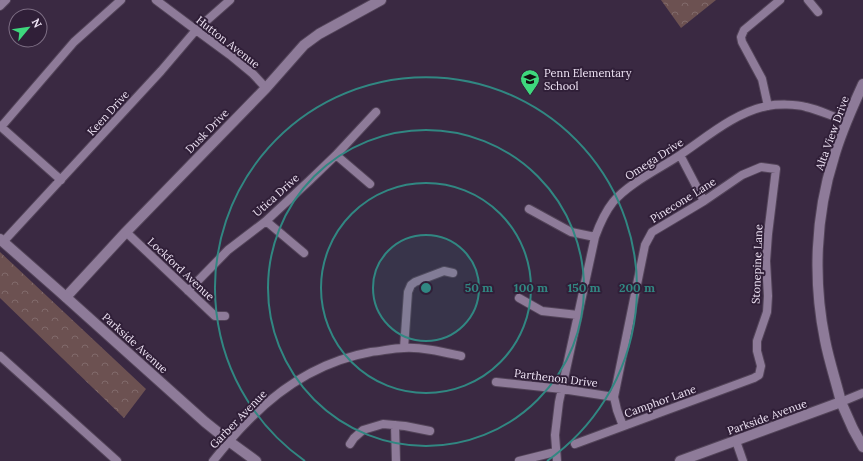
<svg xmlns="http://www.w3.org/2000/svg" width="863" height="461" font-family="Lora,serif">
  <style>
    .forest { fill: url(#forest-crowns) }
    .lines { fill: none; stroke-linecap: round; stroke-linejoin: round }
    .minor-casing { stroke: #534459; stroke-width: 10 }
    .tertiary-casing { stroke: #534459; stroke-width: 12 }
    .secondary-casing { stroke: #534459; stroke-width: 12 }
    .minor { stroke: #8e7b99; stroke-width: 8 }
    .tertiary { stroke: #8e7b99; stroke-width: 10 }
    .secondary { stroke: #8e7b99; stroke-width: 10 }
    .ring { fill: none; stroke: #318782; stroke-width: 2 }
    .labels { text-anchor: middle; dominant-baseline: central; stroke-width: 4; stroke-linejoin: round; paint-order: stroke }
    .street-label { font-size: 11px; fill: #f0e5f6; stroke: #301f38 }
    .poi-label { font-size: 11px; fill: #f0e5f6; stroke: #301f38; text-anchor: start }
    .centre { fill: #318782; stroke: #301f38; stroke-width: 2 }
    .ring-label { font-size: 12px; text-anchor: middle; font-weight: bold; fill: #318782; stroke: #301f38; stroke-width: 4; stroke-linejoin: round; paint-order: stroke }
  </style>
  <defs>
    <pattern id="forest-crowns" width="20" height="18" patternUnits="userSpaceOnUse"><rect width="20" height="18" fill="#6c5151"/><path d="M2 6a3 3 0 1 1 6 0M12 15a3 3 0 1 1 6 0" fill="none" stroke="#816a6b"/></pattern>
  </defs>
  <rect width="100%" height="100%" fill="#3a2942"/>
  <!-- forest -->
  <path class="forest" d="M661 0H716L681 28Z
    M0 252 146 389 124 418 0 298Z"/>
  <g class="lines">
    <defs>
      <path id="minor" d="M156 0 196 30 230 55 253 74 266 88
        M808 0 818 12
        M0 6 6 0
        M768 106 762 79 742 42 741 37 744 30 780 0
        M0 126 61 180
        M1 127 74 42 121 0
        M336 155 370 184
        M680 155 704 201
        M529 209 571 232 595 237
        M266 221 304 253
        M126 232 215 316H225
        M3 242 161 71 196 30 230 0
        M188 291 228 250 266 221 309 181 336 155 376 112
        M519 298 542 311 578 315
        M404 348 408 292 411 285 415 282 444 271 453 273
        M0 356 117 461
        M496 382 562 389 614 397
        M841 402 863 393
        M395 425 396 461
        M736 441 743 461
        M350 444 354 438 363 430 383 424 405 426 430 431
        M575 444 754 378 759 375 761 366 757 351V341L767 312 768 296 766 261 768 234 776 169 761 167 742 175 704 201 652 232 645 245 614 397 617 410 623 426
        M213 461C223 449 233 436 245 424 280 387 320 361 371 352 382 351 393 348 404 348 423 347 443 352 461 356
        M519 461 555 452
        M557 461 555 435 559 402 595 237C599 226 605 212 613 202 629 183 659 169 680 155 707 137 734 113 767 106 778 104 796 104 806 107 820 110 833 117 847 121"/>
      <path id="tertiary" d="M66 297 126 232 266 88 304 45 319 34 381 0
        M841 402C836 381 829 361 825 340 813 281 815 216 834 157 841 132 852 108 863 84"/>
      <path id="secondary" d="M0 239 59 291 205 422 230 442 256 461
        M680 461 841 402 853 429 863 447"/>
    </defs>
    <!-- minor casing -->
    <use href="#minor" class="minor-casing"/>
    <!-- tertiary casing -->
    <use href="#tertiary" class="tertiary-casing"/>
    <!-- secondary casing -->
    <use href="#secondary" class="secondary-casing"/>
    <!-- minor -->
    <use href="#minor" class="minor"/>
    <!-- tertiary -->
    <use href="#tertiary" class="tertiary"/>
    <!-- secondary -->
    <use href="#secondary" class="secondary"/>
  </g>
  <!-- distance rings -->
  <circle cx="426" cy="288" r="53" fill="#318782" fill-opacity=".12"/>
  <g class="ring">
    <circle cx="426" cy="288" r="53"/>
    <circle cx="426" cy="288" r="105"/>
    <circle cx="426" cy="288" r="158"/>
    <path d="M305 461A211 211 0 1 1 547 461"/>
  </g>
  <!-- icons -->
  <defs>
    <symbol id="school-pin" viewBox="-11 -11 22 30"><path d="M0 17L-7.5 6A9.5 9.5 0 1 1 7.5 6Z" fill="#3ed77d" stroke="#301f38"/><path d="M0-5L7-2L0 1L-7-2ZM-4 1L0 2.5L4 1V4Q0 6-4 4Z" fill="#111"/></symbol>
  </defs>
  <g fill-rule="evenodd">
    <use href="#school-pin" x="519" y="68" width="22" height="30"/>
  </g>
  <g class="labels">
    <!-- street labels -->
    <g class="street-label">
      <text transform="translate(228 42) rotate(38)">Hutton Avenue</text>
      <text transform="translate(108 113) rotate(-48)">Keen Drive</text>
      <text transform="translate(207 131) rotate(-46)">Dusk Drive</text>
      <text transform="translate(832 133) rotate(-70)">Alta View Drive</text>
      <text transform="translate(654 159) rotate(-33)">Omega Drive</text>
      <text transform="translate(276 195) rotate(-42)">Utica Drive</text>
      <text transform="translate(683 200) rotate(-32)">Pinecone Lane</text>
      <text transform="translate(757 264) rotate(-88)">Stonepine Lane</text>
      <text transform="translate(181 269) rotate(43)">Lockford Avenue</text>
      <text transform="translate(135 343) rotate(42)">Parkside Avenue</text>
      <text transform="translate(556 378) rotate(7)">Parthenon Drive</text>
      <text transform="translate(660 401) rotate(-20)">Camphor Lane</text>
      <text transform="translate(767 417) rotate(-20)">Parkside Avenue</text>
      <text transform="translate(238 419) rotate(-46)">Garber Avenue</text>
    </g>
    <!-- poi labels -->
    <g class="poi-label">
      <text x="544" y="73">Penn Elementary<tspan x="544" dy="13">School</tspan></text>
    </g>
  </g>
  <circle cx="426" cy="288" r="6" class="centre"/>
  <g class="ring-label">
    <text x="479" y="292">50 m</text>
    <text x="531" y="292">100 m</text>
    <text x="584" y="292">150 m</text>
    <text x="637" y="292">200 m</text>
  </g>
  <!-- north arrow -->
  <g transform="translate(28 28) rotate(61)"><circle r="19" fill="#301f38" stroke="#7d6e84"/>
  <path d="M0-3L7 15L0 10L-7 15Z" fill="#3ed77d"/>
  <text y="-6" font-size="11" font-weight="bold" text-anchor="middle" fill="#f0e5f6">N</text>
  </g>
</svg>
